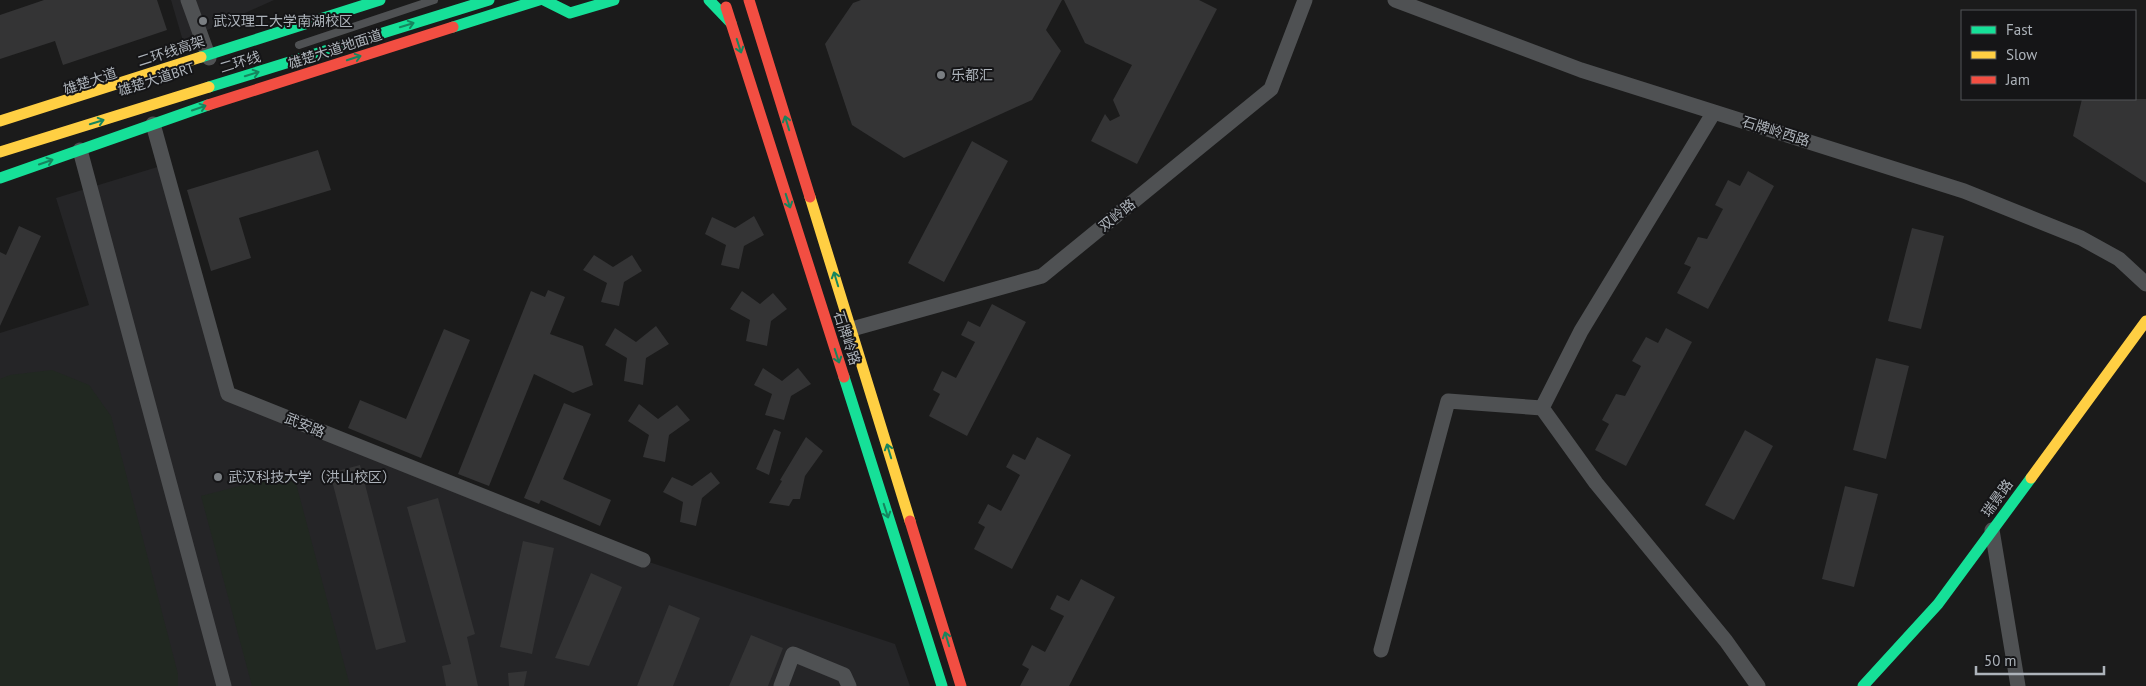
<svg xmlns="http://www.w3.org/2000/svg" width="2146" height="686" font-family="'PT Sans','Noto Sans SC',sans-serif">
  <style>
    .built { fill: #252527 }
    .green { fill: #212821 }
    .building { fill: #343435 }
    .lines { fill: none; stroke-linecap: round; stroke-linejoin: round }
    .lane { stroke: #4f5153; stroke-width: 8 }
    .street { stroke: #4f5153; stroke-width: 15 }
    .fast { stroke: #16e098; stroke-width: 11 }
    .slow { stroke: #ffcf43; stroke-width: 11 }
    .jam { stroke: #f24e42; stroke-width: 11 }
    .fast-bridge { stroke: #16e098; stroke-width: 11 }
    .slow-bridge { stroke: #ffcf43; stroke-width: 11 }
    .oneway { stroke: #16855e }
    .poi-dot { fill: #7a7e82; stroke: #151517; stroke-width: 2 }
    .labels { text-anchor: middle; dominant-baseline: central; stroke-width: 4; stroke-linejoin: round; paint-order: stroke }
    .poi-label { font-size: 14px; fill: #adb3ba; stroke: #151517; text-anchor: start }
    .street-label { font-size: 14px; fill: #adb3ba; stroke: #151517 }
  </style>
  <rect width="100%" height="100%" fill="#1b1b1b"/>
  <!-- built -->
  <path class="built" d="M171 0H274L183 41Z
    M164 165 228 394 643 560 895 644 910 686H0V333L89 305 56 198Z"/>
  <!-- green -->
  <path class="green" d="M52 370 89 385 111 416 178 674V686H0V379L10 375Z
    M293 472 350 686H252L201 496Z"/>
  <!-- building -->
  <path class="building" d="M44 0H157L167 30 63 65 55 41 0 59V15Z
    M861 0H1062L1046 30 1061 51 1032 100 904 158 852 125 825 44 853 3Z
    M1064 0H1199L1217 9 1137 164 1091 141 1105 114 1110 121 1120 116 1113 100 1132 65 1085 43Z
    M2082 99H2146V183L2073 136Z
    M972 141 1008 161 944 282 908 263Z
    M318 150 331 190 239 218 251 258 211 271 187 190Z
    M1748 171 1774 186 1708 309 1677 293 1691 267 1684 264 1698 237 1707 239 1723 209 1715 205 1728 180 1740 186Z
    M754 216 764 235 744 246 739 269 721 265 726 245 705 234 712 217 735 228Z
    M19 226 41 236 0 326V252L6 255Z
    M1912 228 1944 236 1921 329 1888 321Z
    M594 255 613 267 632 255 642 271 624 282 619 306 601 302 607 283 583 270Z
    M548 290 565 297 550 334 583 346 593 385 573 393 534 374 489 486 458 474 531 291 545 297Z
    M742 291 760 304 773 293 787 309 771 321 767 346 746 341 750 320 730 309Z
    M992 304 1026 322 967 436 929 416 940 394 933 390 942 371 956 378 975 342 961 335 968 321 980 327Z
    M656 326 669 344 646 358 643 385 624 381 627 358 605 345 615 328 636 342Z
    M1666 328 1692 342 1626 466 1595 450 1609 424 1602 420 1616 394 1625 396 1641 366 1632 361 1646 337 1658 343Z
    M444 329 470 340 421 458 348 428 360 400 406 419Z
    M1876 358 1909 366 1886 459 1853 450Z
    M763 368 782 381 798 368 811 384 791 396 784 420 765 415 772 394 754 385Z
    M564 403 591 414 563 479 611 500 600 526 541 500 539 504 524 498Z
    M639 404 658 419 677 405 690 420 669 435 665 462 643 457 649 435 628 421Z
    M774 429 781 432 769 475 756 469Z
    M1745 430 1773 446 1734 520 1705 505Z
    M806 437 823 451 805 476 800 499H793L789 506 769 503 782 481 780 480Z
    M1037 437 1071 455 1012 569 974 549 985 527 978 523 988 504 1001 511 1020 475 1006 467 1013 454 1025 460Z
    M360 465 406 642 376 650 330 473Z
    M711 472 720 483 702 498 696 526 680 522 683 502 663 492 672 477 692 486Z
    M1845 486 1878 494 1854 587 1822 579Z
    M438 498 475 634 467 637 478 686H446L442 666 451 664 407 507Z
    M523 541 554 548 532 654 500 647Z
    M591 573 622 587 589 666 555 658Z
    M1081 579 1115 597 1069 686H1020L1029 669 1022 665 1032 645 1045 652 1064 616 1050 609 1057 595 1069 601Z
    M669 605 700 618 673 686H637Z
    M751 635 783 648 768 686H729Z
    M527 671 524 686H509L508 673Z"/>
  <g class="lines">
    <!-- lane -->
    <path class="lane" d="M299 45 434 0"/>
    <!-- street -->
    <path class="street" d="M188 0 209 58
      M1395 0 1581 70 1964 191 2081 238 2119 259 2146 284
      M153 124 228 394 643 560
      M80 150 224 686
      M852 329 1042 276 1271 89 1305 0
      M1542 408 1596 483 1726 641 1758 686
      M1992 530 2018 686
      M1381 650 1448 401 1542 408 1581 331 1714 112
      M781 686 793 654 844 675 849 686"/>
    <!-- fast -->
    <path class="fast" d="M544 0 570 13 614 0
      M709 0 731 23
      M453 27 539 0
      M209 87 489 0
      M0 178 208 105
      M844 377 942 686
      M1863 686 1938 604 2031 478"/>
    <!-- slow -->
    <path class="slow" d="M0 152 209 87
      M810 197 910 521
      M2031 478 2146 321"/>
    <!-- jam -->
    <path class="jam" d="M749 0 810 197
      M726 7 844 377
      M208 105 453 27
      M910 521 961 686"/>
    <!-- fast-bridge -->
    <path class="fast-bridge" d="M201 57 380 0"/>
    <!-- slow-bridge -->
    <path class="slow-bridge" d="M0 121 201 57"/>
  </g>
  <!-- one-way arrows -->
  <defs><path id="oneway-shaft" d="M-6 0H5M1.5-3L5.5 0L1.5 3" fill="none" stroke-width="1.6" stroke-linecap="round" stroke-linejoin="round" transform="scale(1.25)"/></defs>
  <g class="oneway">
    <use href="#oneway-shaft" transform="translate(407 25) rotate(-17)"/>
    <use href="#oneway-shaft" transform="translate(739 46) rotate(72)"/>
    <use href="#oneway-shaft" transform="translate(354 58) rotate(-18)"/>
    <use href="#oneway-shaft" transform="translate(252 74) rotate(-17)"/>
    <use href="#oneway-shaft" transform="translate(199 108) rotate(-19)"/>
    <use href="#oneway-shaft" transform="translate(97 122) rotate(-17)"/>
    <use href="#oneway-shaft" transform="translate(787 123) rotate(-107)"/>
    <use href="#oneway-shaft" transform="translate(46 162) rotate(-19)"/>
    <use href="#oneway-shaft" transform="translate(788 201) rotate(72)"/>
    <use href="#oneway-shaft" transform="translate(836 279) rotate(-107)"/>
    <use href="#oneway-shaft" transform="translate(837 356) rotate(72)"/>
    <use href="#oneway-shaft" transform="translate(889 451) rotate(-107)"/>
    <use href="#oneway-shaft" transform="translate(886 511) rotate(72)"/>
    <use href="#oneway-shaft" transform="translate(947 639) rotate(-107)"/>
  </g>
  <!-- markers -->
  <g class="poi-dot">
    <circle cx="203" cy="21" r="5"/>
    <circle cx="941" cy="75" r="5"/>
    <circle cx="218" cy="477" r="5"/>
  </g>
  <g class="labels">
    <!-- poi labels -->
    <g class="poi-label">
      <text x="213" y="21">武汉理工大学南湖校区</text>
      <text x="951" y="75">乐都汇</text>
      <text x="228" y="477">武汉科技大学（洪山校区）</text>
    </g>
    <!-- street labels -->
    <g class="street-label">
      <text transform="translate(335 49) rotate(-18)">雄楚大道地面道</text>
      <text transform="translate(171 51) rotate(-18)">二环线高架</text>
      <text transform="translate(240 62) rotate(-17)">二环线</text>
      <text transform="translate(156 79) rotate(-18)">雄楚大道BRT</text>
      <text transform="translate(90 81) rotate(-19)">雄楚大道</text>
      <text transform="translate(1776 131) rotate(17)">石牌岭西路</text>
      <text transform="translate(1117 215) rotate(-39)">双岭路</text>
      <text transform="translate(847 338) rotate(72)">石牌岭路</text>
      <text transform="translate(305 425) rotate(22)">武安路</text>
      <text transform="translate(1997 498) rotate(-54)">瑞景路</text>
    </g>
  </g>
  <!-- legend -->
  <rect x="1961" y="10" width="175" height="90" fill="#151517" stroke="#525458"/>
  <rect x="1971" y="26" width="25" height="8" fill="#16e098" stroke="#525458"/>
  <text x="2006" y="35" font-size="15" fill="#adb3ba">Fast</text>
  <rect x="1971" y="51" width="25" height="8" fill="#ffcf43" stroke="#525458"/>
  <text x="2006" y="60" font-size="15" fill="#adb3ba">Slow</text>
  <rect x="1971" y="76" width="25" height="8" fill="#f24e42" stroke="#525458"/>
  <text x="2006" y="85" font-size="15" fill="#adb3ba">Jam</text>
  <!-- scale -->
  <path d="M1976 666v8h128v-8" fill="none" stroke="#adb3ba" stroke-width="2.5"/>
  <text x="1984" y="666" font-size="15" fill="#adb3ba" stroke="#151517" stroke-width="4" paint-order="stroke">50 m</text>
</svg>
